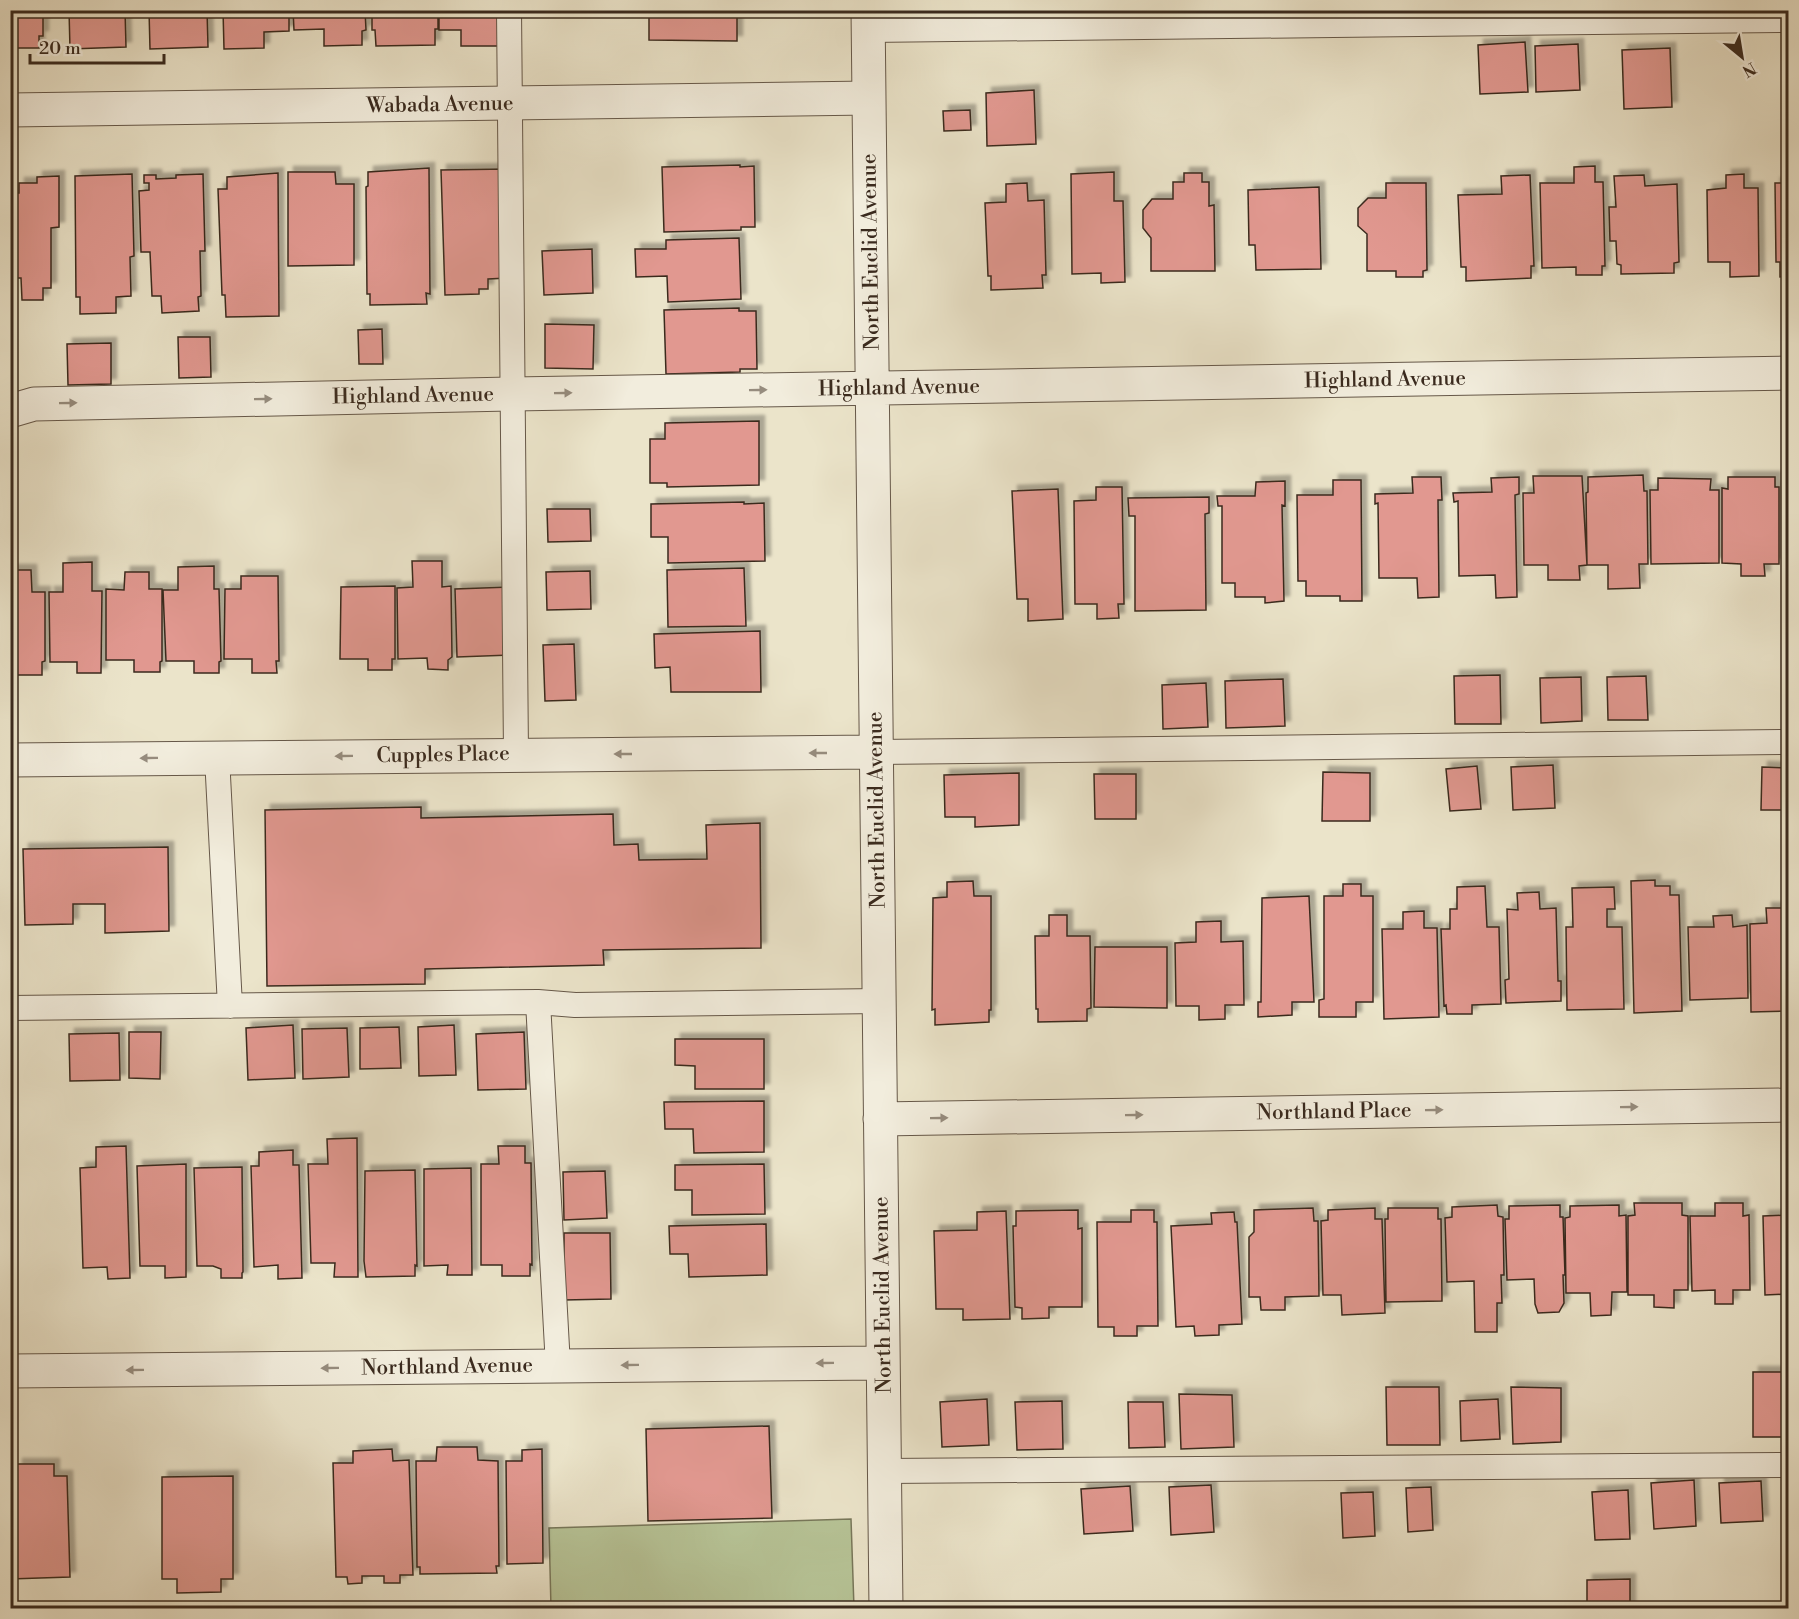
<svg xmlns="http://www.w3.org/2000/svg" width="1799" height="1619" font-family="'Libre Bodoni',serif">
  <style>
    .green { fill: #b7c497; stroke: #78775a; stroke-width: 1.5 }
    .building { fill: #e19890; stroke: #3a2a1e; stroke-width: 1.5; filter: url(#shadow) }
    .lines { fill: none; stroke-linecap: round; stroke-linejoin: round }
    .lane-casing { stroke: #665849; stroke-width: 26 }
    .street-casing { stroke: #665849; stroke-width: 35 }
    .lane { stroke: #f2eddd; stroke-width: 24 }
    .street { stroke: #f2eddd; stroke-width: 33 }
    .oneway { fill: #968c7e }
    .labels { text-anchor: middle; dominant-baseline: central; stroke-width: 6; stroke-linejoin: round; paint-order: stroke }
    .street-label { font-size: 21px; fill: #3a2a1e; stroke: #f2eddd }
  </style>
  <defs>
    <filter id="shadow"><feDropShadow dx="5.5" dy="-5.5" stdDeviation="1.5" flood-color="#0004"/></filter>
  </defs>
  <rect width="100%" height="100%" fill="#ebe4ca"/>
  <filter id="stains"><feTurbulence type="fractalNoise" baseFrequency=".00333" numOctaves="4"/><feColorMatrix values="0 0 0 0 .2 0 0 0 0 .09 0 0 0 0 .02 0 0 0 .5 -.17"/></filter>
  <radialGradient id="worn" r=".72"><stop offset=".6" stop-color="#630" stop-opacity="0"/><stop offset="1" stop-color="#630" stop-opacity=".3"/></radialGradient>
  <!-- green -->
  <path class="green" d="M851 1519 854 1608H551L549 1528Z"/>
  <!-- building -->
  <path class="building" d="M10 10H43V36H39V48H14V36H10Z
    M69 10H125L126 47 70 49Z
    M149 10H207L208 47 150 49Z
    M223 10H289V31L264 32V48L224 49Z
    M293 10H365L366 30 362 31V45L324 46V29L294 30Z
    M372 10H438V29H435V45L376 46 375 30H372Z
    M439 10H504L502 46H461V30H439Z
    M649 10H737V41L649 40Z
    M1268 10H1311V15H1268Z
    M1525 42 1528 92 1480 94 1478 45Z
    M1578 44 1580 90 1536 92 1535 46Z
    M1670 48 1672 107 1624 109 1622 50Z
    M1034 90 1036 144 987 146 986 93Z
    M970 110 971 130 944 131 943 111Z
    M740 165V167L754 166 755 227H741V230L664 232 662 167Z
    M1595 166V182H1603L1605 266H1602V275H1576V267L1542 268 1540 183H1574V167Z
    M429 168 430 294 426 293 427 304 370 305V294H367L366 187 368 186V172Z
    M507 169 508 278 488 279V289H479V294L445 295 441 170Z
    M288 172H335L336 184H354V265L288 266Z
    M1114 172V201H1123L1125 282 1101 283V273L1072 274 1071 174Z
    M278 173 279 316 226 317 225 295H222L218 189H227V177Z
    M1184 173H1202V182H1209V206L1214 205 1215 271H1151V238L1143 228V210L1152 199H1173V182H1184Z
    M132 174 134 256 130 257 131 296 116 297V313L80 314V297H76L75 176Z
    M203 174 205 251H200L201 296 198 297 199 311 162 313 161 296H152L150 252H141L139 191 149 190V183H144V175H156V179L176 178V175Z
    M1744 174V188H1758L1759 276 1730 277V262H1708L1707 190 1726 188V175Z
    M1530 175 1534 266H1531V278L1466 281V267H1461L1458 195 1502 194 1501 176Z
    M1644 175 1645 186 1677 184 1679 262 1674 263V273L1621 274V265L1617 264 1616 241H1610L1609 207H1616L1614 176Z
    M59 176V227L51 228V288H43V300H22L21 278H10V193H19V183H37V177Z
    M1027 183 1028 201 1044 200 1046 275H1042L1043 288 991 290V276H988L985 203 1006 202V184Z
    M1386 183H1426L1427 270 1423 271V277H1396V271H1367V234L1358 226V208L1368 198H1386Z
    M1775 183H1788V276L1780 277V262H1776Z
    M1319 187 1321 269 1256 270 1255 245H1249L1248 190Z
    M739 238 741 299 668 302 667 276 636 277 635 249H666V240Z
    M592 249 593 293 544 295 542 251Z
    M739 308V311H756L757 369H740V372L666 374 664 310Z
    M545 324 594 325 593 369 545 368Z
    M382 329 383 364H359L358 330Z
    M178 337H210L211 377 179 378Z
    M111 343V384L68 385 67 344Z
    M759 421V485L667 487V483H650V439H665V423Z
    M1643 475 1644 491H1647L1648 564H1639L1640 588 1608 589V565H1587L1586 493 1588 492V477Z
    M1533 476H1582L1587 565 1579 566 1580 580H1548V565H1524L1523 493H1534Z
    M1412 477H1441L1442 500H1438L1439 597 1418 598 1417 578H1379L1378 503 1375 504V494L1413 493Z
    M1519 477V494L1515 495 1517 597 1496 598 1495 575 1459 576 1458 501 1454 502 1453 493 1492 492 1491 478Z
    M1728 477H1775V487H1779V564H1764L1765 576H1741V564L1722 563V488L1728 489Z
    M1658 478 1711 479 1710 490H1719V563L1651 564 1650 490H1658Z
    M1333 480H1361L1362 601H1340V596H1306V581H1298L1297 495H1333Z
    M1285 481V506L1282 505 1284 601 1265 603V597H1235V583H1222V506H1218L1217 496H1255L1256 482Z
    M1096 487H1122L1124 604H1118L1119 618 1097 619V604H1075L1074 501 1096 500Z
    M1058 489 1063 619 1028 621V599H1017L1012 491Z
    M1209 497V513L1205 514 1206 610 1135 611V516H1129L1128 498Z
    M744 502V504L764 503 765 561 668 563V537H651V504Z
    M547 509H590L591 541 548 542Z
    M412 561H442V587L451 586 452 657 448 660V670L428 669 427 658 398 659 397 588 413 587Z
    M92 562V591H102L101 673H77V662H50L49 592H63V563Z
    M214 566V589H219L221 661 219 662V673H194V661H166L163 590H178V567Z
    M744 568 746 626 668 627 667 570Z
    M10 570H31L32 592H45V661L42 662V675H16V662H10Z
    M590 571 591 609 547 610 546 572Z
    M125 572H149V589H162V661L160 662V672H134V660H106V589L124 590Z
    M241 576H278L279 661H276L277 673H252V659H224L225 589H241Z
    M395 586V659H392V670H368V659H340L341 587Z
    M510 587 512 655 457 657 455 589Z
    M760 631 761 692H671L670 667 655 668 654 634Z
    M574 644 576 700 545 701 543 645Z
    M1500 675 1501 724H1455L1454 676Z
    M1646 676 1648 720H1608L1607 677Z
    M1581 677 1582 721 1541 723 1540 678Z
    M1283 679 1285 726 1226 728 1225 681Z
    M1206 683 1208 727 1163 729 1162 685Z
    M1553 765 1555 808 1513 810 1511 767Z
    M1477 766 1481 809 1450 811 1446 769Z
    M1762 767 1788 768V810H1761Z
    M1323 772 1370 773V821H1322Z
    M1019 773V825L975 827V817H945L944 775Z
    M1094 774H1136V819H1095Z
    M421 807V818L613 814 614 845 638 844 639 860 707 859 706 825 760 823 761 948 603 950 604 965 425 969V984L267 986 265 810Z
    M168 847 169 931 105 933V904H73V924L25 925 23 849Z
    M1655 880V886H1670V895H1679L1682 1011 1634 1013 1631 881Z
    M973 881 974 896H991V1010H989V1022L935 1025V1009L932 1010 933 898 947 897V882Z
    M1343 884H1361V896H1373V1002H1356V1017H1319V1000L1324 999V896H1343Z
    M1485 886 1487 927H1499L1501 1004 1472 1005V1014H1447L1446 1005 1444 1006 1441 929H1450V909H1457V887Z
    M1614 887 1615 909H1607V927H1622L1624 1009 1567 1010 1566 927H1573L1572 888Z
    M1539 892 1540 909 1556 908 1558 981H1561V1001L1506 1003 1505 980 1509 979 1507 909 1518 910 1517 893Z
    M1309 896 1314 1002H1292V1015L1258 1017V1002H1261L1262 898Z
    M1766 908H1788V1011L1751 1012 1750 924 1767 923Z
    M1424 911V928H1437L1439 1017 1384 1019 1382 929H1403V912Z
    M1049 915H1067V936H1090L1091 1008 1087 1009V1021L1038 1022V1009H1036L1035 936H1049Z
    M1732 915 1733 927 1747 925 1748 998 1690 1000 1688 927H1714L1713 916Z
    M1221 921V942L1243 941 1244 1005H1225V1019L1199 1020V1006H1176L1175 943 1196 942V922Z
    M1095 947H1167V1008L1094 1007Z
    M293 1025 295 1078 248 1080 246 1028Z
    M454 1025 456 1075 419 1076 418 1027Z
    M399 1027 401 1068 360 1069V1028Z
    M347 1028 349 1077 303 1079 302 1029Z
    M129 1032H161L160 1079 129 1078Z
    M524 1032 526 1089 478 1090 476 1034Z
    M119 1033 120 1080 70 1081 69 1034Z
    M675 1039H764V1089H695V1066L675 1065Z
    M764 1101V1152L694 1153 693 1129H665L664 1102Z
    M357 1138 358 1277H334L335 1263H311L308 1164H328L327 1139Z
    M126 1146 130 1278 108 1279 107 1267 83 1268 80 1168 96 1167V1147Z
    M498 1146H525V1163H531L532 1265 530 1264V1276H502V1265H481V1164H499Z
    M293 1150V1165H299L302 1278 278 1279V1265L254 1267 251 1166H259V1152Z
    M186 1164V1277L165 1278V1266H140L137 1166Z
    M764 1164 765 1214 692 1215V1190H675V1165Z
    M242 1167 243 1272 242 1273V1278H221V1269L213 1266H197L194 1168Z
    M471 1168 472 1275H447L448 1265 424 1266V1169Z
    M415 1170 417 1266 415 1265V1276L366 1277 364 1261 365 1171Z
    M605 1171 607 1218 564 1220 563 1172Z
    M1634 1203H1682V1215L1688 1216V1290H1674V1308L1654 1307V1295H1628V1216L1635 1215Z
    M1715 1203H1743V1216L1749 1215 1750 1290H1733V1304H1715V1290L1692 1291 1690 1216H1715Z
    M1497 1205 1498 1216 1503 1217 1504 1275H1501L1502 1303H1497V1332H1475L1474 1281 1447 1282 1445 1218 1452 1217V1207Z
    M1560 1205V1217H1563L1565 1275H1563L1564 1303 1559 1312 1538 1313 1535 1304 1534 1279 1507 1280 1505 1219H1509V1206Z
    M1619 1205V1216L1626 1215 1627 1292H1612L1611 1315 1591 1316 1590 1293H1566L1565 1218 1570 1217V1206Z
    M1313 1208 1314 1221H1318L1319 1296 1285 1297V1310H1261L1260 1297H1249V1237L1254 1232V1210Z
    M1375 1208V1219H1382L1385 1313 1342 1315 1341 1295H1323L1321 1221 1328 1220V1210Z
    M1388 1208H1438V1219H1441L1442 1301 1386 1302 1385 1219H1388Z
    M1078 1210V1229L1082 1228V1307H1049V1318L1022 1319V1308L1015 1307 1013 1226H1016V1211Z
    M1131 1210H1154V1222H1157L1158 1326H1137V1336H1114V1327H1098L1097 1222H1131Z
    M1006 1211 1010 1319 963 1320V1309H936L934 1231 977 1230V1212Z
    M1234 1212 1235 1222H1237L1242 1324 1219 1325V1335L1195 1336 1194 1326 1176 1327 1171 1226 1212 1224 1211 1213Z
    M1788 1215V1294L1765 1295 1763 1216Z
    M766 1224 767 1275 689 1277 688 1254H670L669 1226Z
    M564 1233H610L611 1299 564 1300Z
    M1753 1372H1788V1437H1753Z
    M1386 1387H1439L1440 1445H1387Z
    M1511 1387 1561 1388V1442L1513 1444Z
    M1179 1394 1232 1395 1234 1447 1181 1449Z
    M987 1399 989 1445 942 1447 940 1402Z
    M1498 1399 1500 1439 1461 1441 1460 1401Z
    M1062 1401 1063 1449 1017 1450 1015 1402Z
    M1128 1402H1163L1165 1447 1129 1448Z
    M769 1426 772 1518 648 1521 646 1429Z
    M437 1447H477L478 1460 498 1461 499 1566H496L497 1573 420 1574V1567H417L416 1461H436Z
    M392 1449 393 1461 409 1460 413 1575H400V1583H384V1576H362V1583L348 1584 347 1577H336L333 1463H353V1451Z
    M542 1449 543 1563 507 1564 506 1461H522V1450Z
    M17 1464H54V1476H67L70 1577 10 1579V1478H17Z
    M233 1476V1579H221V1592L177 1593V1579H162V1477Z
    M1694 1480 1696 1526 1654 1529 1651 1483Z
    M1761 1481 1763 1521 1721 1523 1719 1483Z
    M1786 1484H1788V1532H1787Z
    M1211 1485 1214 1532 1171 1535 1169 1487Z
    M1130 1486 1133 1531 1084 1534 1081 1489Z
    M1431 1487 1433 1530 1408 1532 1406 1488Z
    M1628 1490 1630 1539 1595 1540 1592 1492Z
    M1373 1492 1375 1536 1343 1538 1341 1493Z
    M1630 1579V1608H1587V1580Z"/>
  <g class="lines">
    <defs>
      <path id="lane" d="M509 10 516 754
        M868 30 1788 20
        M876 752 1788 742
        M217 757 230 1006
        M538 1002 575 1005 879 1001
        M10 1008 538 1002 558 1366
        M885 1471 1788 1465"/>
      <path id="street" d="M868 10 886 1608
        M10 110 869 98
        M10 411 34 404 513 394 1788 373
        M10 760 876 752
        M880 1119 1788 1105
        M10 1371 883 1363"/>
    </defs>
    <!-- lane casing -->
    <use href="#lane" class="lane-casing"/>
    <!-- street casing -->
    <use href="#street" class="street-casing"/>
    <!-- lane -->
    <use href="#lane" class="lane"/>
    <!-- street -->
    <use href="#street" class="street"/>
  </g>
  <!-- one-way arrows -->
  <defs><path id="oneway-solid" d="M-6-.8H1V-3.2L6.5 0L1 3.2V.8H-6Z" transform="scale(1.5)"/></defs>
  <g class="oneway">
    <use href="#oneway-solid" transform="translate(758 390) rotate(-1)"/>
    <use href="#oneway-solid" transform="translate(563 393) rotate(-1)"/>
    <use href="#oneway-solid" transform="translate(263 399) rotate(-1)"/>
    <use href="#oneway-solid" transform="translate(68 403) rotate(-1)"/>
    <use href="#oneway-solid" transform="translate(818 753) rotate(180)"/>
    <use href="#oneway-solid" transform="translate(623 754) rotate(180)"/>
    <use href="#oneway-solid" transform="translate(344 756) rotate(179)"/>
    <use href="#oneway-solid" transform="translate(149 758) rotate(179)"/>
    <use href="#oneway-solid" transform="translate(1629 1107) rotate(-1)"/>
    <use href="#oneway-solid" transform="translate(1434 1110) rotate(-1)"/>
    <use href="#oneway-solid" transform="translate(1134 1115) rotate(-1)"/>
    <use href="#oneway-solid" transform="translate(939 1118) rotate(-1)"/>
    <use href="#oneway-solid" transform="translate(825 1363) rotate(179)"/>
    <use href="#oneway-solid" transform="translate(630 1365) rotate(179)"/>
    <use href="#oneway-solid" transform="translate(330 1368) rotate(179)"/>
    <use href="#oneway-solid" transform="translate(135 1370) rotate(179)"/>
  </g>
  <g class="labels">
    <!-- street labels -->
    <g class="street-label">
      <text transform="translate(440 105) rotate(-1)">Wabada Avenue</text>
      <text transform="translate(871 252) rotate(-91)">North Euclid Avenue</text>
      <text transform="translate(1385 380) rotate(-1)">Highland Avenue</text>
      <text transform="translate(899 388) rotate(-1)">Highland Avenue</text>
      <text transform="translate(413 396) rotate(-1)">Highland Avenue</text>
      <text transform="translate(443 755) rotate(-1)">Cupples Place</text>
      <text transform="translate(877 810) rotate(-91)">North Euclid Avenue</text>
      <text transform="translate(1334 1112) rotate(-1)">Northland Place</text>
      <text transform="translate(883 1295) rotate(-91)">North Euclid Avenue</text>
      <text transform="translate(447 1367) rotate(-1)">Northland Avenue</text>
    </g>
  </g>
  <!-- margin -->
  <rect width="1799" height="1619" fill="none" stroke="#ebe4ca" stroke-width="36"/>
  <rect x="12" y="12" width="1775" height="1595" fill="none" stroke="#3a2a1e" stroke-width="3"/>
  <rect x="18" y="18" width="1763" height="1583" fill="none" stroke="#3a2a1e" stroke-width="1.5"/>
  <!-- north arrow -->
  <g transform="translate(1742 57) rotate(150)" stroke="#f2eddd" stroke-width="4.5" paint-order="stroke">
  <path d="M0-4.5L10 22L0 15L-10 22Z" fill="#3a2a1e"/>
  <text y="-9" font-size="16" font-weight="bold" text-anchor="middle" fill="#3a2a1e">N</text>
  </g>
  <!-- scale -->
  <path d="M30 54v9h134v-9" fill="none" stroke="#3a2a1e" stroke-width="3"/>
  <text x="39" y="54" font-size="18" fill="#3a2a1e" stroke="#f2eddd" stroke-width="4.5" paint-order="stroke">20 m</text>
  <rect width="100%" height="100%" filter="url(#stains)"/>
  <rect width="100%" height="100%" fill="url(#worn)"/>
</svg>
